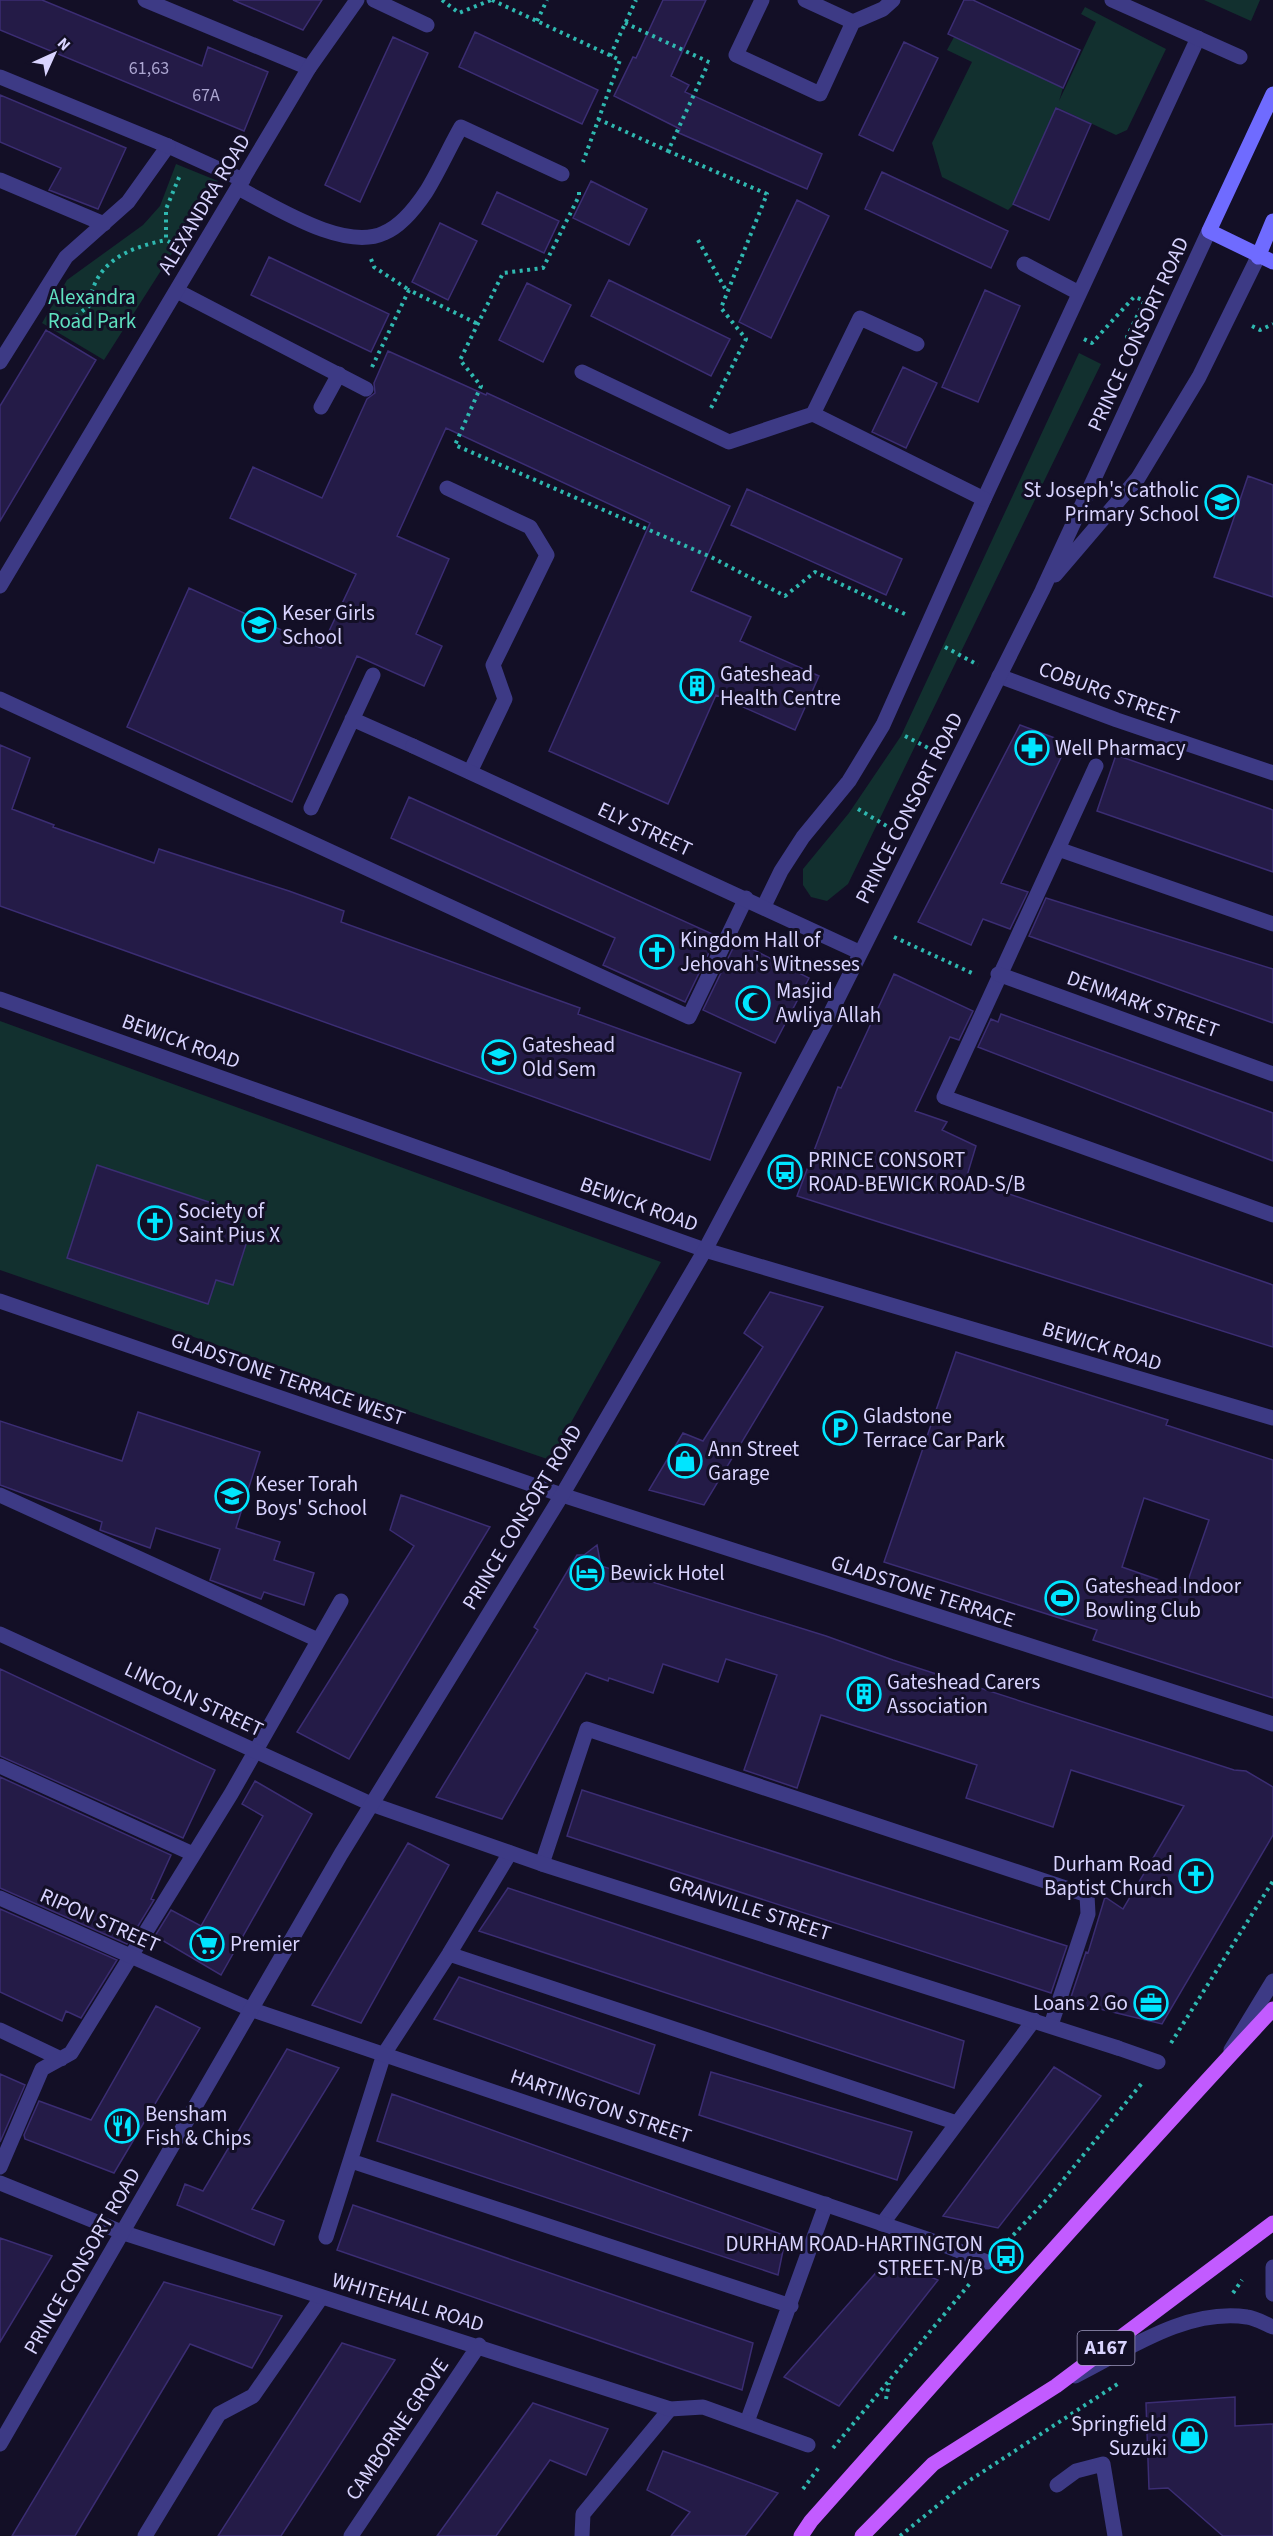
<svg xmlns="http://www.w3.org/2000/svg" width="1273" height="2536" font-family="'Source Sans 3',sans-serif">
  <style>
    .green { fill: #12302f }
    .building { fill: #241b47; stroke: #3b2d73; stroke-width: 1.5; fill-rule: evenodd }
    .lines { fill: none; stroke-linecap: round; stroke-linejoin: round }
    .path { stroke: #2fb8b0; stroke-width: 4; stroke-dasharray: 3 4.5; stroke-linecap: butt }
    .service { stroke: #3d3a85; stroke-width: 15 }
    .pedestrian { stroke: #3d3a85; stroke-width: 15 }
    .minor { stroke: #3d3a85; stroke-width: 15 }
    .tertiary { stroke: #3d3a85; stroke-width: 15 }
    .secondary { stroke: #6f6bff; stroke-width: 15 }
    .primary { stroke: #c25bff; stroke-width: 15 }
    .labels { text-anchor: middle; dominant-baseline: central; stroke-width: 6; stroke-linejoin: round; paint-order: stroke }
    .number-label { font-size: 18px; fill: #aca6d1 }
    .shield { fill: #130f26; stroke: #9e99be; stroke-width: 1.5 }
    .shield-label { font-size: 20px; font-weight: bold; fill: #d9d4ff }
    .street-label { font-size: 21px; fill: #d9d4ff; stroke: #130f26 }
    .park-label { font-size: 21px; fill: #5fe0c0; stroke: #130f26 }
    .poi-label { font-size: 21px; fill: #d9d4ff; stroke: #130f26; text-anchor: start }
  </style>
  <rect width="100%" height="100%" fill="#130f26"/>
  <!-- green -->
  <path class="green" d="M1204 0H1260L1251 21Z
    M1085 7 1166 49 1127 130 1116 135 1056 107 1014 204 1008 210 942 177 932 143 972 62 947 50 954 37 1063 88 1059 101 1096 22 1081 14Z
    M176 164 218 181 104 360 42 323 67 280 143 225 160 206Z
    M1079 353 1101 364 848 884 827 901 811 897 803 885V869L849 813 901 736Z
    M0 1021 661 1262 550 1460 0 1270Z"/>
  <!-- building -->
  <path class="building" d="M0 0H42L202 66 208 47 268 72 244 131 0 30Z
    M233 0H322L303 30Z
    M663 0H706L671 76 689 85 685 92 822 154 807 189 679 133 680 129 614 96 633 57 636 58Z
    M964 0H973L1080 50 1063 88 948 34Z
    M475 32 598 90 582 124 459 67Z
    M393 37 428 53 360 202 325 185Z
    M904 42 938 58 893 151 859 135Z
    M0 95 126 148 98 209 49 190 61 168 0 142Z
    M1056 108 1091 124 1049 220 1013 204Z
    M882 172 1008 231 991 268 865 209Z
    M591 181 647 209 629 245 573 218Z
    M497 192 559 221 544 253 482 224Z
    M797 200 829 216 771 338 739 322Z
    M440 223 477 241 448 300 412 282Z
    M269 257 389 314 371 352 251 295Z
    M609 280 730 339 711 376 591 316Z
    M527 283 571 305 543 362 499 340Z
    M985 290 1020 306 978 402 942 387Z
    M46 330 96 360 0 521V406Z
    M388 351 486 395 487 393 730 506 691 591 751 617 740 641 819 676 795 730 716 695 668 804 549 751 650 523 446 428 397 536 449 559 416 634 442 646 424 686 357 656 292 802 127 727 189 588 321 648 356 574 230 518 253 467 322 498 367 399 375 393 374 383Z
    M903 367 937 383 906 448 872 432Z
    M1248 476 1273 485V597L1214 577Z
    M747 489 902 559 886 595 731 525Z
    M1020 725 1068 743 1001 883 1028 892 1010 929 983 919 971 945 918 922Z
    M0 745 30 758 12 809 54 825 53 827 154 863 159 849 289 891 344 911 341 922 580 1008 578 1014 741 1073 710 1160 0 906Z
    M1116 755 1273 810V872L1097 811Z
    M409 797 717 936 685 1002 603 965 615 938 391 838Z
    M1046 898 1273 969V1023L1029 936Z
    M735 944 749 950 750 948 809 978 775 1043 703 1010Z
    M894 974 973 1011 959 1040 950 1037 915 1111 947 1122 942 1130 976 1146 966 1179 1273 1285V1347L797 1196 838 1087 841 1088Z
    M1001 1014 1273 1113V1161L978 1047 991 1019 998 1022Z
    M97 1165 236 1211 229 1235 247 1241 233 1285 216 1280 208 1304 67 1258Z
    M770 1292 823 1307 704 1505 649 1490 683 1433 703 1441 763 1347 744 1333Z
    M956 1352 1168 1420 1166 1425 1273 1460V1698L1093 1640 1097 1630 884 1562ZM1144 1498 1209 1520 1185 1589 1122 1567Z
    M138 1412 260 1452 236 1528 280 1542 274 1560 314 1573 304 1605 264 1592 261 1599 210 1580 220 1549 156 1528 150 1548 100 1530 102 1522 0 1485V1421L122 1461Z
    M401 1495 490 1527 349 1759 297 1732 414 1546 390 1530Z
    M597 1545 601 1566 826 1636 893 1660 1234 1770 1246 1771 1273 1787V1835L1162 2024 1075 2003 1070 2000 1086 1952 1088 1953 1105 1897 1123 1909 1184 1806 1071 1770 1053 1827 966 1798 977 1765 821 1715 797 1788 744 1770 777 1675 726 1659 718 1682 663 1664 653 1693 609 1678 608 1681 586 1673 502 1819 436 1797 538 1630 534 1627 577 1555H584Z
    M0 1669 215 1770 183 1838 0 1756Z
    M0 1777 171 1855 151 1899 154 1900 127 1944 0 1888Z
    M255 1781 312 1814 221 1975 155 1936 171 1910 201 1926 263 1816 242 1804Z
    M582 1790 1067 1946 1051 1993 567 1836Z
    M408 1843 449 1865 361 2023 312 2005Z
    M508 1888 964 2041 954 2088 479 1931Z
    M0 1909 117 1960 81 2018 66 2011 62 2021 0 1992Z
    M459 1977 655 2045 639 2094 434 2019Z
    M156 2006 200 2028 114 2173 25 2139 24 2135 39 2101 91 2120Z
    M287 2049 339 2068 252 2209 284 2221 274 2245 177 2205 185 2184 203 2191Z
    M1054 2067 1101 2096 998 2228 943 2216Z
    M711 2072 912 2132 897 2180 699 2115Z
    M0 2074 25 2085 0 2142Z
    M392 2094 786 2236 778 2275 377 2141Z
    M353 2205 753 2343 742 2390 337 2250Z
    M0 2238 52 2256 0 2342Z
    M888 2259 938 2280 839 2406 784 2377Z
    M164 2282 282 2316 252 2368 190 2344 75 2536H12Z
    M342 2343 395 2360 281 2536H218Z
    M1235 2397V2426L1273 2424V2536H1223L1168 2488 1149 2489 1146 2403Z
    M533 2403 608 2429 586 2475 550 2460 496 2536H437Z
    M663 2451 705 2466 778 2493 745 2536H671L690 2512 647 2490Z"/>
  <g class="lines">
    <!-- path -->
    <path class="path" d="M442 0 459 13 491 0
      M492 0 620 60 583 162
      M537 21 547 0
      M625 23 711 63
      M610 56 636 0
      M598 119 668 151 708 64
      M668 151 767 194 721 308 746 339 711 408
      M579 192V196L543 268 503 273 460 360 481 386 455 445 711 557 785 596 815 572 907 615
      M698 240 727 292
      M177 246 166 240V209L180 175
      M371 259 374 267 409 290
      M76 316 89 306C94 262 127 248 166 240
      M1252 326 1260 330 1273 324
      M1084 339 1092 343 1134 297 1150 302
      M1128 346 1127 337 1145 300
      M372 367 409 290 478 324
      M945 647 978 665
      M905 736 936 752
      M858 809 895 831
      M894 937 974 974
      M1171 2043 1273 1881
      M1003 2246 1050 2196 1142 2083
      M1233 2293 1242 2280
      M886 2399 889 2383
      M833 2448 972 2281
      M803 2489 820 2466
      M900 2536 964 2484 1119 2383"/>
    <!-- service -->
    <path class="service" d="M145 0 309 68
      M0 180 104 224
      M1024 264 1079 293
      M177 291 366 389
      M0 362 66 257 128 202 168 146
      M321 407 339 374
      M447 488 530 527 547 555 493 665 505 699 470 772
      M0 699 689 1017 746 898
      M352 719 413 746
      M311 808 373 675
      M1058 849 1096 766
      M764 906 781 871 803 837 849 781 883 725 984 499 1198 38
      M1273 924 1058 849 944 1097 1273 1215
      M0 1495 318 1640
      M0 1766 193 1854
      M542 1864 587 1729 1087 1895 1088 1914 1051 2025
      M449 1954 957 2123
      M0 2030 61 2059
      M351 2161 791 2306
      M0 2167 42 2069 71 2053 231 1794 341 1601
      M882 2224 1034 2020
      M326 2237 384 2054 449 1954 510 1853
      M1273 2267V2294
      M1075 2376C1127 2350 1186 2308 1247 2317 1256 2318 1265 2324 1273 2327
      M747 2422 826 2204
      M1057 2485 1076 2471 1103 2464 1115 2536
      M145 2536 219 2414 253 2396 321 2298
      M582 2536 583 2514 670 2409"/>
    <!-- pedestrian -->
    <path class="pedestrian" d="M168 146 243 180
      M1118 2048 1158 2062
      M939 2243 987 2262"/>
    <!-- minor -->
    <path class="minor" d="M374 0 427 25
      M762 0 736 55 820 94 853 22 883 9 893 0
      M805 0 853 22
      M1112 0 1240 57
      M0 77 168 146
      M238 188C274 206 344 252 384 233 401 226 416 207 426 192 439 171 449 148 461 127L562 174
      M582 372 729 442 813 414 860 318 917 344
      M813 414 984 499
      M0 586 309 68 357 0
      M999 676 1117 720 1273 773
      M413 746 859 952
      M998 974 1273 1074
      M0 999 705 1250 1273 1418
      M0 1301 562 1495 1273 1724
      M0 1634 371 1804 542 1864 1118 2048
      M0 1898 250 2009 939 2243
      M1231 2050 1273 1981
      M0 2183 124 2233 670 2409 703 2407 808 2445
      M351 2536 479 2345"/>
    <!-- tertiary -->
    <path class="tertiary" d="M1055 575 1138 478 1199 377 1258 257
      M0 2444 341 1854 562 1495 705 1250 827 1020 1042 591 1209 231"/>
    <!-- secondary -->
    <path class="secondary" d="M1273 94 1209 231 1273 262
      M1258 257 1273 221"/>
    <!-- primary -->
    <path class="primary" d="M801 2536 811 2521C964 2349 1117 2177 1273 2009
      M862 2536 933 2464 1056 2386 1273 2223"/>
  </g>
  <!-- icons -->
  <defs>
    <symbol id="school-ring" viewBox="-11 -11 22 22"><circle r="9.5" fill="#130f26" stroke="#00e5ff" stroke-width="1.5"/><path d="M0-5L7-2L0 1L-7-2ZM-4 1L0 2.5L4 1V4Q0 6-4 4Z" fill="#00e5ff"/></symbol>
    <symbol id="building-ring" viewBox="-11 -11 22 22"><circle r="9.5" fill="#130f26" stroke="#00e5ff" stroke-width="1.5"/><path d="M-4-6H4V6H1V3H-1V6H-4ZM-2.5-4.3h1.7v1.8h-1.7ZM.8-4.3h1.7v1.8H.8ZM-2.5-1h1.7V.8h-1.7ZM.8-1h1.7V.8H.8Z" fill="#00e5ff"/></symbol>
    <symbol id="pharmacy-ring" viewBox="-11 -11 22 22"><circle r="9.5" fill="#130f26" stroke="#00e5ff" stroke-width="1.5"/><path d="M-2-6h4v4h4v4h-4v4h-4v-4h-4v-4h4Z" fill="#00e5ff"/></symbol>
    <symbol id="church-ring" viewBox="-11 -11 22 22"><circle r="9.5" fill="#130f26" stroke="#00e5ff" stroke-width="1.5"/><path d="M-1.2-6h2.4v3.5h3.3v2.4h-3.3V6h-2.4V-.1h-3.3v-2.4h3.3Z" fill="#00e5ff"/></symbol>
    <symbol id="mosque-ring" viewBox="-11 -11 22 22"><circle r="9.5" fill="#130f26" stroke="#00e5ff" stroke-width="1.5"/><path d="M3.5-4.9A6 6 0 1 0 3.5 4.9A5 5 0 1 1 3.5-4.9Z" fill="#00e5ff"/></symbol>
    <symbol id="university-ring" viewBox="-11 -11 22 22"><circle r="9.5" fill="#130f26" stroke="#00e5ff" stroke-width="1.5"/><path d="M0-5L7-2L0 1L-7-2ZM-4 1L0 2.5L4 1V4Q0 6-4 4Z" fill="#00e5ff"/></symbol>
    <symbol id="bus-ring" viewBox="-11 -11 22 22"><circle r="9.5" fill="#130f26" stroke="#00e5ff" stroke-width="1.5"/><path d="M-5-6H5V4H4V6H2V4H-2V6H-4V4H-5ZM-3.5-4V0h7V-4ZM-3.5 1.2v1.5H-2V1.2ZM2 1.2v1.5H3.5V1.2Z" fill="#00e5ff"/></symbol>
    <symbol id="parking-ring" viewBox="-11 -11 22 22"><circle r="9.5" fill="#130f26" stroke="#00e5ff" stroke-width="1.5"/><path d="M-3.5-5.5H1a3.5 3.5 0 0 1 0 7H-1V5.5H-3.5ZM-1-3.4V-.6H.8a1.4 1.4 0 0 0 0-2.8Z" fill="#00e5ff"/></symbol>
    <symbol id="shop-ring" viewBox="-11 -11 22 22"><circle r="9.5" fill="#130f26" stroke="#00e5ff" stroke-width="1.5"/><path d="M-5-2.5h2.3a2.7 3.5 0 0 1 5.4 0H5L5.5 6h-11ZM-1.5-2.5h3a1.5 2.3 0 0 0-3 0Z" fill="#00e5ff"/></symbol>
    <symbol id="hotel-ring" viewBox="-11 -11 22 22"><circle r="9.5" fill="#130f26" stroke="#00e5ff" stroke-width="1.5"/><path d="M-6-4.5h1.5V1H6V5H4.5V3h-9V5H-6ZM-4 0a1.8 1.8 0 1 1 3.6 0ZM.5 0V-2.5h3Q6-2.5 6 0Z" fill="#00e5ff"/></symbol>
    <symbol id="stadium-ring" viewBox="-11 -11 22 22"><circle r="9.5" fill="#130f26" stroke="#00e5ff" stroke-width="1.5"/><path d="M0-5a6.5 5 0 1 0 0 10a6.5 5 0 1 0 0-10ZM-3.5-1.8h7v3.6h-7Z" fill="#00e5ff"/></symbol>
    <symbol id="supermarket-ring" viewBox="-11 -11 22 22"><circle r="9.5" fill="#130f26" stroke="#00e5ff" stroke-width="1.5"/><path d="M-6-5.5h2.5l.6 2H6L4.5 2H-2.5L-4.4-4H-6ZM-1.5 3.2a1.3 1.3 0 1 0 .1 0ZM3 3.2a1.3 1.3 0 1 0 .1 0Z" fill="#00e5ff"/></symbol>
    <symbol id="office-ring" viewBox="-11 -11 22 22"><circle r="9.5" fill="#130f26" stroke="#00e5ff" stroke-width="1.5"/><path d="M-6-3h4V-5.5h4V-3h4V5H-6ZM-1-4.5V-3h2v-1.5ZM-6 0V1H6V0Z" fill="#00e5ff"/></symbol>
    <symbol id="restaurant-ring" viewBox="-11 -11 22 22"><circle r="9.5" fill="#130f26" stroke="#00e5ff" stroke-width="1.5"/><path d="M-5-6h1v4h1v-4h1v4h1v-4h1v5L-1.5 .5V6h-2V.5L-5-1ZM5-6V6H3V1.5H1.5Q1.5-4 5-6Z" fill="#00e5ff"/></symbol>
  </defs>
  <g fill-rule="evenodd">
    <use href="#school-ring" x="1203" y="483" width="38" height="38"/>
    <use href="#school-ring" x="240" y="606" width="38" height="38"/>
    <use href="#building-ring" x="678" y="667" width="38" height="38"/>
    <use href="#pharmacy-ring" x="1013" y="729" width="38" height="38"/>
    <use href="#church-ring" x="638" y="933" width="38" height="38"/>
    <use href="#mosque-ring" x="734" y="984" width="38" height="38"/>
    <use href="#university-ring" x="480" y="1038" width="38" height="38"/>
    <use href="#bus-ring" x="766" y="1153" width="38" height="38"/>
    <use href="#church-ring" x="136" y="1204" width="38" height="38"/>
    <use href="#parking-ring" x="821" y="1409" width="38" height="38"/>
    <use href="#shop-ring" x="666" y="1442" width="38" height="38"/>
    <use href="#school-ring" x="213" y="1477" width="38" height="38"/>
    <use href="#hotel-ring" x="568" y="1554" width="38" height="38"/>
    <use href="#stadium-ring" x="1043" y="1579" width="38" height="38"/>
    <use href="#building-ring" x="845" y="1675" width="38" height="38"/>
    <use href="#church-ring" x="1177" y="1857" width="38" height="38"/>
    <use href="#supermarket-ring" x="188" y="1925" width="38" height="38"/>
    <use href="#office-ring" x="1132" y="1984" width="38" height="38"/>
    <use href="#restaurant-ring" x="103" y="2107" width="38" height="38"/>
    <use href="#bus-ring" x="987" y="2237" width="38" height="38"/>
    <use href="#shop-ring" x="1171" y="2417" width="38" height="38"/>
  </g>
  <g class="labels">
    <!-- number labels -->
    <g class="number-label">
      <text x="149" y="68">61,63</text>
      <text x="206" y="95">67A</text>
    </g>
    <!-- shield labels -->
    <rect class="shield" x="1077.5" y="2331" width="57" height="34" rx="4.5"/>
    <g class="shield-label">
      <text x="1106" y="2348">A167</text>
    </g>
    <!-- street labels -->
    <g class="street-label">
      <text transform="translate(204 204) rotate(-59)">ALEXANDRA ROAD</text>
      <text transform="translate(1138 334) rotate(-65)">PRINCE CONSORT ROAD</text>
      <text transform="translate(1109 693) rotate(20)">COBURG STREET</text>
      <text transform="translate(909 808) rotate(-63)">PRINCE CONSORT ROAD</text>
      <text transform="translate(645 829) rotate(25)">ELY STREET</text>
      <text transform="translate(1143 1004) rotate(20)">DENMARK STREET</text>
      <text transform="translate(181 1041) rotate(20)">BEWICK ROAD</text>
      <text transform="translate(639 1204) rotate(20)">BEWICK ROAD</text>
      <text transform="translate(1102 1346) rotate(17)">BEWICK ROAD</text>
      <text transform="translate(288 1379) rotate(19)">GLADSTONE TERRACE WEST</text>
      <text transform="translate(522 1517) rotate(-59)">PRINCE CONSORT ROAD</text>
      <text transform="translate(923 1591) rotate(18)">GLADSTONE TERRACE</text>
      <text transform="translate(194 1699) rotate(25)">LINCOLN STREET</text>
      <text transform="translate(750 1908) rotate(18)">GRANVILLE STREET</text>
      <text transform="translate(100 1920) rotate(24)">RIPON STREET</text>
      <text transform="translate(601 2106) rotate(19)">HARTINGTON STREET</text>
      <text transform="translate(82 2261) rotate(-60)">PRINCE CONSORT ROAD</text>
      <text transform="translate(408 2302) rotate(17)">WHITEHALL ROAD</text>
      <text transform="translate(397 2429) rotate(-56)">CAMBORNE GROVE</text>
    </g>
    <!-- park labels -->
    <g class="park-label">
      <text x="92" y="297">Alexandra<tspan x="92" dy="24">Road Park</tspan></text>
    </g>
    <!-- poi labels -->
    <g class="poi-label">
      <text x="1199" y="490" text-anchor="end">St Joseph's Catholic<tspan x="1199" dy="24">Primary School</tspan></text>
      <text x="282" y="613">Keser Girls<tspan x="282" dy="24">School</tspan></text>
      <text x="720" y="674">Gateshead<tspan x="720" dy="24">Health Centre</tspan></text>
      <text x="1055" y="748">Well Pharmacy</text>
      <text x="680" y="940">Kingdom Hall of<tspan x="680" dy="24">Jehovah's Witnesses</tspan></text>
      <text x="776" y="991">Masjid<tspan x="776" dy="24">Awliya Allah</tspan></text>
      <text x="522" y="1045">Gateshead<tspan x="522" dy="24">Old Sem</tspan></text>
      <text x="808" y="1160">PRINCE CONSORT<tspan x="808" dy="24">ROAD-BEWICK ROAD-S/B</tspan></text>
      <text x="178" y="1211">Society of<tspan x="178" dy="24">Saint Pius X</tspan></text>
      <text x="863" y="1416">Gladstone<tspan x="863" dy="24">Terrace Car Park</tspan></text>
      <text x="708" y="1449">Ann Street<tspan x="708" dy="24">Garage</tspan></text>
      <text x="255" y="1484">Keser Torah<tspan x="255" dy="24">Boys' School</tspan></text>
      <text x="610" y="1573">Bewick Hotel</text>
      <text x="1085" y="1586">Gateshead Indoor<tspan x="1085" dy="24">Bowling Club</tspan></text>
      <text x="887" y="1682">Gateshead Carers<tspan x="887" dy="24">Association</tspan></text>
      <text x="1173" y="1864" text-anchor="end">Durham Road<tspan x="1173" dy="24">Baptist Church</tspan></text>
      <text x="230" y="1944">Premier</text>
      <text x="1128" y="2003" text-anchor="end">Loans 2 Go</text>
      <text x="145" y="2114">Bensham<tspan x="145" dy="24">Fish &amp; Chips</tspan></text>
      <text x="983" y="2244" text-anchor="end">DURHAM ROAD-HARTINGTON<tspan x="983" dy="24">STREET-N/B</tspan></text>
      <text x="1167" y="2424" text-anchor="end">Springfield<tspan x="1167" dy="24">Suzuki</tspan></text>
    </g>
  </g>
  <!-- north arrow -->
  <g transform="translate(54 54) rotate(45)" stroke="#130f26" stroke-width="4.5" paint-order="stroke">
  <path d="M0-4.5L10 22L0 15L-10 22Z" fill="#d9d4ff"/>
  <text y="-9" font-size="16" font-weight="bold" text-anchor="middle" fill="#d9d4ff">N</text>
  </g>
</svg>
